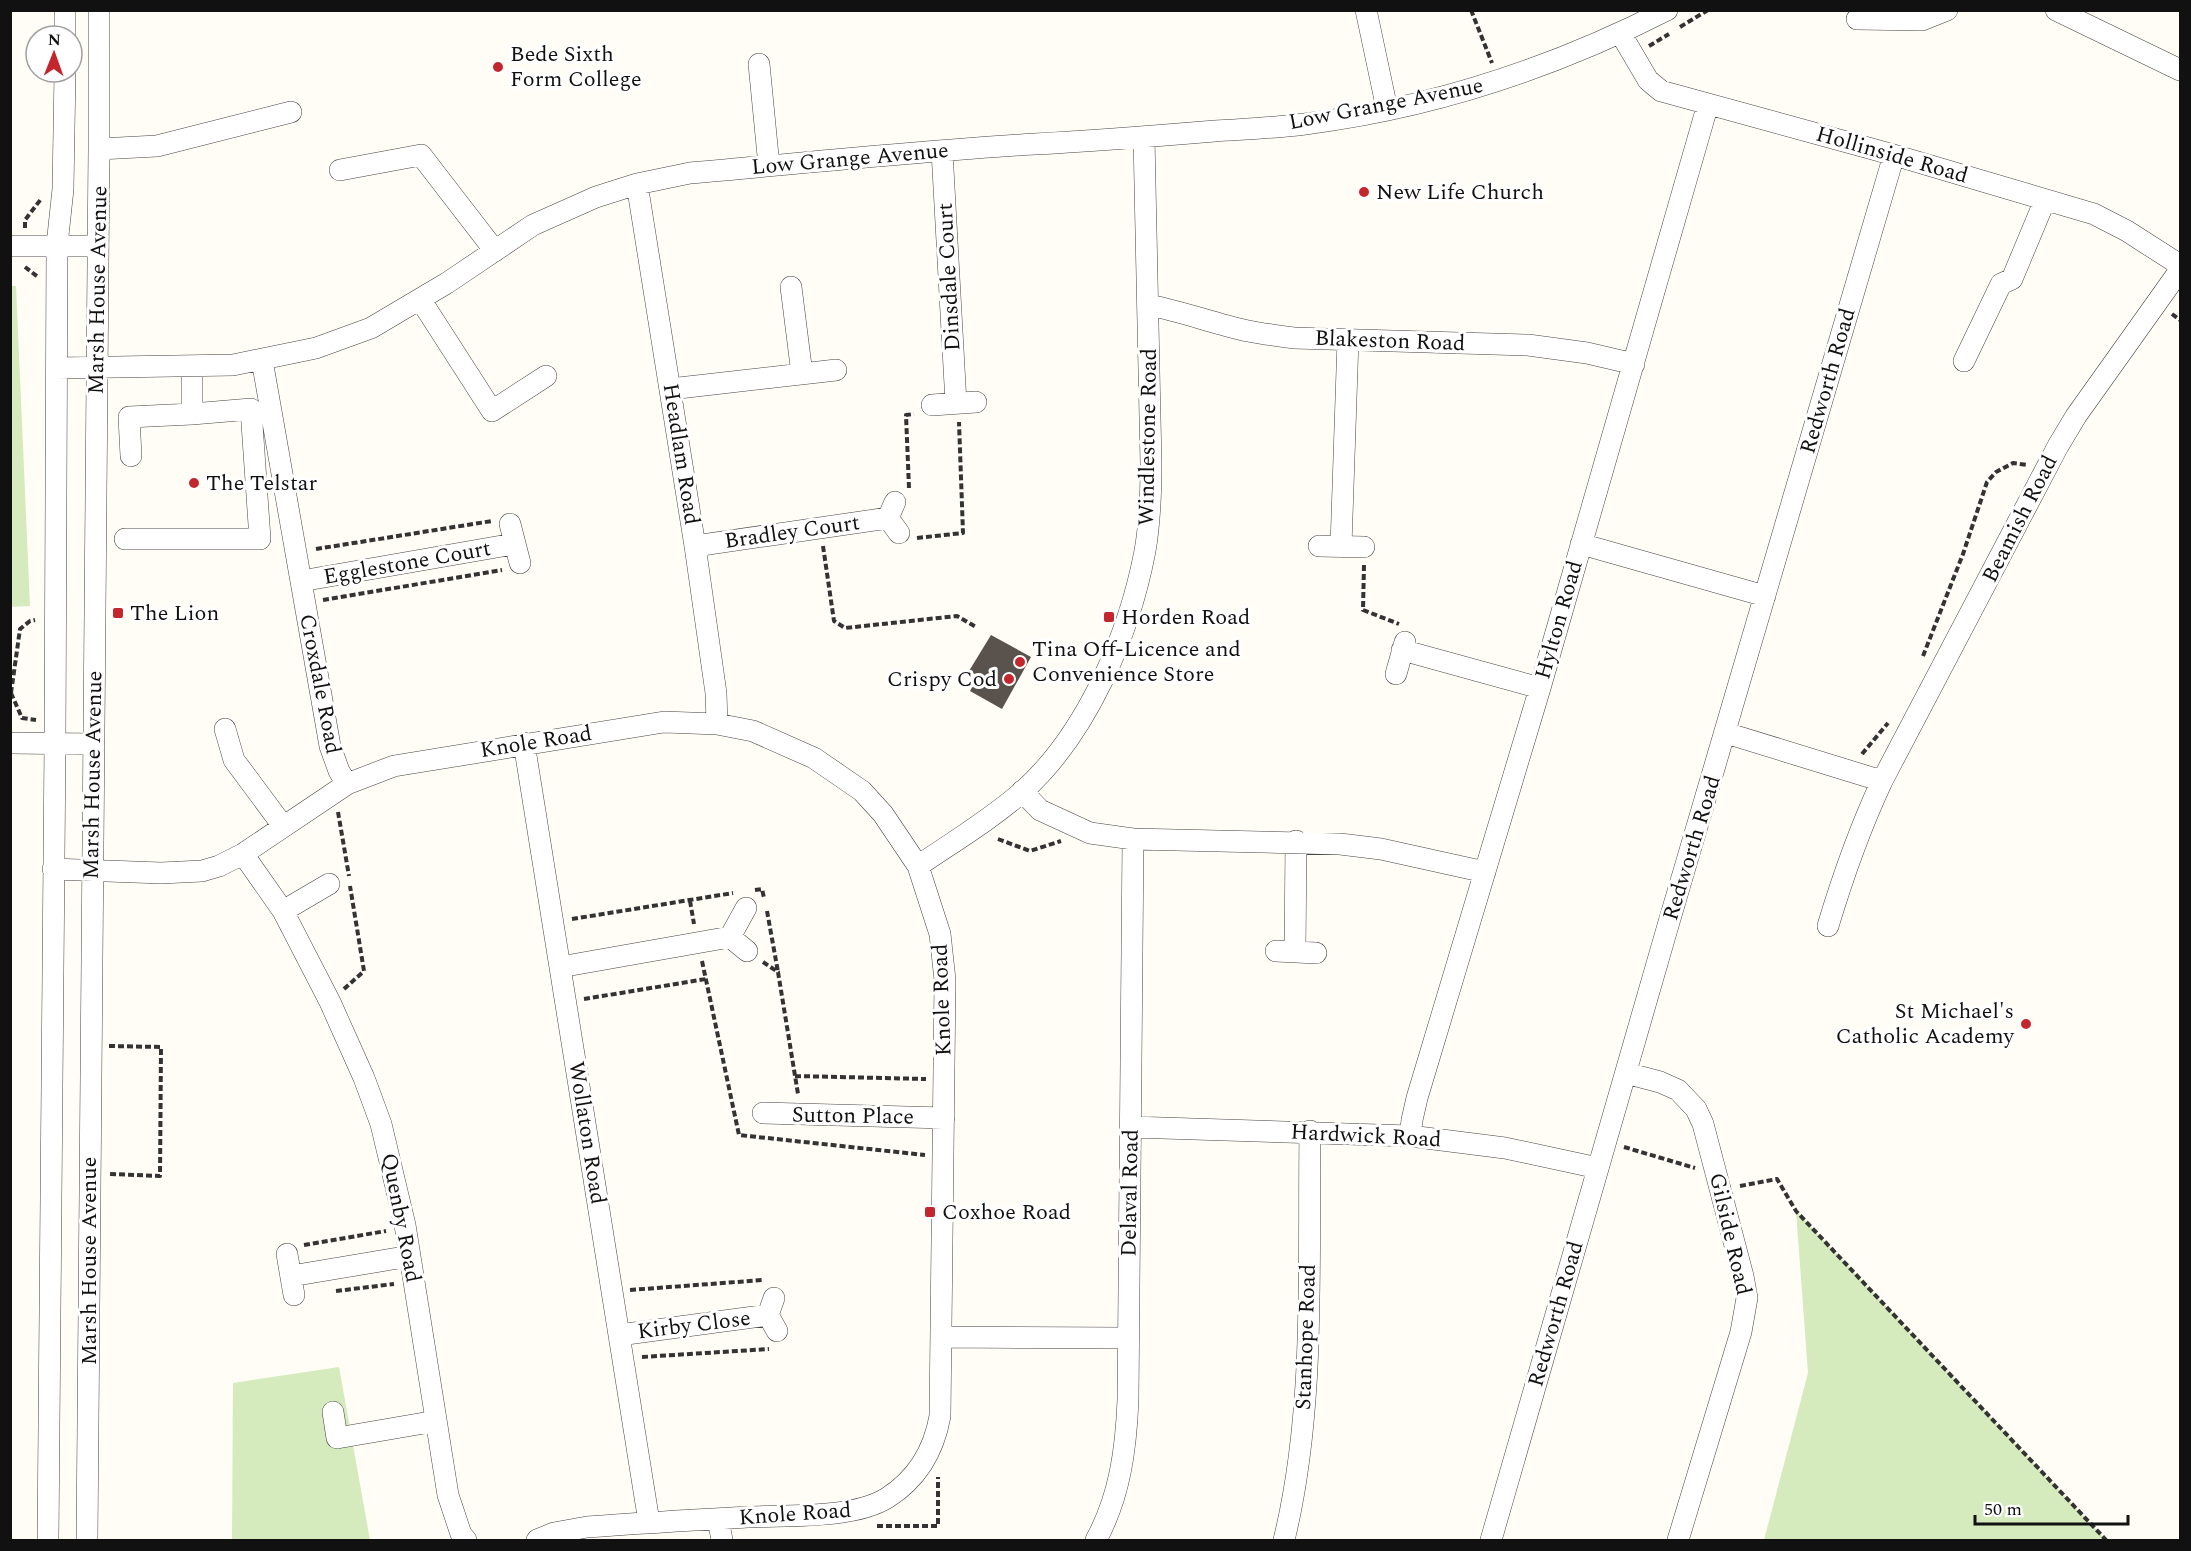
<svg xmlns="http://www.w3.org/2000/svg" width="2191" height="1551" font-family="Spectral,serif">
  <style>
    .green { fill: #d5ebbd }
    .building { fill: #5a524d }
    .lines { fill: none; stroke-linecap: round; stroke-linejoin: round }
    .minor-casing { stroke: #444; stroke-width: 22 }
    .path { stroke: #333; stroke-width: 4; stroke-dasharray: 6 3; stroke-linecap: butt }
    .minor { stroke: #fff; stroke-width: 21 }
    .poi-dot { fill: #c4262e; stroke: #fff; stroke-width: 2 }
    .labels { text-anchor: middle; dominant-baseline: central; stroke-width: 6; stroke-linejoin: round; paint-order: stroke }
    .poi-label { font-size: 22px; fill: #111; stroke: #fff; text-anchor: start }
    .street-label { font-size: 22px; fill: #111; stroke: #fff }
  </style>
  <rect width="100%" height="100%" fill="#fffdf5"/>
  <!-- green -->
  <path class="green" d="M10 286H16L30 606 11 607Z
    M1796 1211 2106 1540H1764L1808 1373Z
    M339 1367 370 1540H232L233 1383Z"/>
  <!-- building -->
  <path class="building" d="M991 635 1031 657 1002 709 970 691 978 676 969 671Z"/>
  <g class="lines">
    <defs>
      <path id="minor" d="M1366 10 1387 109
        M2056 10 2180 70
        M1857 19 1922 20 1947 10
        M1621 34 1648 80 1661 91 1894 155 2094 214 2127 231 2180 265
        M65 36V10
        M759 64 769 166
        M99 149 157 146 291 112
        M942 151 956 403
        M340 170 421 155 495 251
        M637 184 695 546 716 693 717 724
        M10 246H98
        M791 287 802 374
        M420 299 492 411 546 376
        M1148 305C1182 311 1214 324 1248 331 1263 334 1279 336 1294 338L1528 345 1587 353 1634 364
        M262 360 330 746 339 771 347 784
        M1964 361 2001 284 2012 279 2045 200
        M57 368 233 365 316 348 371 328 447 283 533 225 596 197 637 184 690 173C805 163 920 151 1035 144 1095 141 1155 136 1215 131 1245 129 1275 128 1305 124 1432 108 1553 68 1667 10
        M670 389 836 370
        M932 405 976 402
        M131 456 129 417 192 414
        M895 502 888 518 899 533
        M510 524 520 563
        M125 539H260L251 409 192 414V366
        M1581 544 1765 596
        M695 546 888 518
        M1319 546 1364 547
        M1341 546 1348 340
        M301 581 514 544
        M1402 650 1540 688
        M1396 674 1405 642
        M225 729 234 760 283 826
        M1726 733 1882 781
        M10 743 94 744
        M524 743 649 1522
        M1022 791 1040 810 1090 833 1133 839 1340 844 1381 849 1485 872
        M243 854 283 911 330 1002 364 1078 381 1124 405 1225 448 1495 461 1534 466 1540
        M918 866C953 842 990 820 1022 792 1087 734 1129 635 1145 551 1150 522 1151 493 1151 464L1144 137
        M53 869 161 873 202 871 219 866 243 854 347 784 394 766 664 722 717 724 753 731 814 758 862 791 883 814 918 866 940 934 945 980 940 1416C934 1450 917 1479 887 1498 853 1519 788 1515 748 1517 694 1520 641 1523 587 1527L554 1533 537 1540
        M283 911 329 884
        M1828 926C1843 876 1860 828 1882 781L2058 446 2076 416 2180 270
        M730 937 746 908
        M1276 951 1316 953
        M1295 952 1296 841
        M560 967 730 937 747 951
        M1626 1073 1660 1082 1678 1090 1696 1109 1703 1124 1743 1276 1747 1298 1741 1332 1678 1540
        M763 1113 944 1118
        M1131 1127 1410 1136 1505 1148 1598 1168
        M1410 1136 1412 1120 1417 1098 1540 688 1708 104
        M287 1254 294 1295
        M291 1276 410 1256
        M774 1298 768 1315 777 1331
        M619 1335 768 1315
        M942 1337 1128 1338
        M333 1412 337 1438 436 1421
        M718 1519 722 1540
        M48 1540 55 744 57 245 63 189 65 72
        M87 1540 99 149V10
        M1096 1540C1120 1496 1126 1449 1128 1400L1133 839
        M1284 1540C1316 1409 1308 1266 1310 1131
        M1491 1540 1669 922 1894 155"/>
    </defs>
    <!-- minor casing -->
    <use href="#minor" class="minor-casing"/>
    <!-- path -->
    <path class="path" d="M1471 10 1492 63
      M1680 27 1708 10
      M1649 46 1669 34
      M25 228V220L41 199
      M25 267 38 277
      M2172 314 2180 320
      M909 488 906 415 914 414
      M917 538 963 533 959 422
      M823 546 834 621 845 628 957 616 976 627
      M316 549 492 521
      M1364 565 1363 610 1399 624
      M323 600 502 570
      M1923 656 1963 554 1987 482 1996 472 2013 463 2028 465
      M11 693 20 629 30 621 35 620
      M11 693 22 718 36 720
      M1862 754 1888 723
      M338 812 349 876
      M998 839 1030 851 1061 841
      M755 890 762 889 764 898
      M690 901 694 924
      M767 911 778 972
      M572 919 733 893
      M702 961 739 1135 925 1155
      M763 962 778 972 798 1094
      M344 989 364 971 350 886
      M584 999 706 979
      M109 1046 161 1047 160 1176 110 1174
      M795 1076 926 1079
      M1624 1147 1695 1168
      M1740 1186 1777 1179 1796 1211 2106 1540
      M304 1245 386 1231
      M630 1290 763 1280
      M336 1291 394 1284
      M642 1357 769 1349
      M877 1526H938V1477"/>
    <!-- minor -->
    <use href="#minor" class="minor"/>
  </g>
  <!-- markers -->
  <g class="poi-dot">
    <circle cx="498" cy="67" r="6"/>
    <circle cx="1364" cy="192" r="6"/>
    <circle cx="194" cy="483" r="6"/>
    <rect x="112" y="607" width="12" height="12" rx="3"/>
    <rect x="1103" y="611" width="12" height="12" rx="3"/>
    <circle cx="1020" cy="662" r="6"/>
    <circle cx="1009" cy="679" r="6"/>
    <circle cx="2026" cy="1024" r="6"/>
    <rect x="924" y="1206" width="12" height="12" rx="3"/>
  </g>
  <g class="labels">
    <!-- poi labels -->
    <g class="poi-label">
      <text x="510" y="54">Bede Sixth<tspan x="510" dy="25">Form College</tspan></text>
      <text x="1376" y="192">New Life Church</text>
      <text x="206" y="483">The Telstar</text>
      <text x="130" y="613">The Lion</text>
      <text x="1121" y="617">Horden Road</text>
      <text x="1032" y="649">Tina Off-Licence and<tspan x="1032" dy="25">Convenience Store</tspan></text>
      <text x="997" y="679" text-anchor="end">Crispy Cod</text>
      <text x="2014" y="1011" text-anchor="end">St Michael's<tspan x="2014" dy="25">Catholic Academy</tspan></text>
      <text x="942" y="1212">Coxhoe Road</text>
    </g>
    <!-- street labels -->
    <g class="street-label">
      <text transform="translate(1386 104) rotate(-11)">Low Grange Avenue</text>
      <text transform="translate(1892 155) rotate(16)">Hollinside Road</text>
      <text transform="translate(850 159) rotate(-5)">Low Grange Avenue</text>
      <text transform="translate(949 277) rotate(-93)">Dinsdale Court</text>
      <text transform="translate(98 290) rotate(-89)">Marsh House Avenue</text>
      <text transform="translate(1390 341) rotate(2)">Blakeston Road</text>
      <text transform="translate(1828 381) rotate(-74)">Redworth Road</text>
      <text transform="translate(1148 437) rotate(-89)">Windlestone Road</text>
      <text transform="translate(681 454) rotate(81)">Headlam Road</text>
      <text transform="translate(2020 519) rotate(-63)">Beamish Road</text>
      <text transform="translate(792 532) rotate(-8)">Bradley Court</text>
      <text transform="translate(407 563) rotate(-10)">Egglestone Court</text>
      <text transform="translate(1559 620) rotate(-74)">Hylton Road</text>
      <text transform="translate(320 684) rotate(79)">Croxdale Road</text>
      <text transform="translate(536 742) rotate(-9)">Knole Road</text>
      <text transform="translate(93 775) rotate(-89)">Marsh House Avenue</text>
      <text transform="translate(1692 848) rotate(-73)">Redworth Road</text>
      <text transform="translate(942 1000) rotate(-92)">Knole Road</text>
      <text transform="translate(853 1116) rotate(1)">Sutton Place</text>
      <text transform="translate(587 1133) rotate(81)">Wollaton Road</text>
      <text transform="translate(1366 1136) rotate(3)">Hardwick Road</text>
      <text transform="translate(1130 1193) rotate(-89)">Delaval Road</text>
      <text transform="translate(401 1218) rotate(79)">Quenby Road</text>
      <text transform="translate(1730 1234) rotate(77)">Gilside Road</text>
      <text transform="translate(89 1261) rotate(-90)">Marsh House Avenue</text>
      <text transform="translate(1556 1314) rotate(-74)">Redworth Road</text>
      <text transform="translate(694 1325) rotate(-7)">Kirby Close</text>
      <text transform="translate(1306 1337) rotate(-88)">Stanhope Road</text>
      <text transform="translate(795 1514) rotate(-4)">Knole Road</text>
    </g>
  </g>
  <!-- border -->
  <rect width="2191" height="1551" fill="none" stroke="#111111" stroke-width="24"/>
  <!-- north arrow -->
  <g transform="translate(54 54) rotate(1)"><circle r="28" fill="#ffffff" stroke="#a0a0a0" stroke-width="1.5"/>
  <path d="M0-4.5L10 22L0 15L-10 22Z" fill="#c4262e"/>
  <text y="-9" font-size="16" font-weight="bold" text-anchor="middle" fill="#111111">N</text>
  </g>
  <!-- scale -->
  <path d="M1975 1515v9h153v-9" fill="none" stroke="#111111" stroke-width="3"/>
  <text x="1984" y="1515" font-size="18" fill="#111111" stroke="#ffffff" stroke-width="4.5" paint-order="stroke">50 m</text>
</svg>
